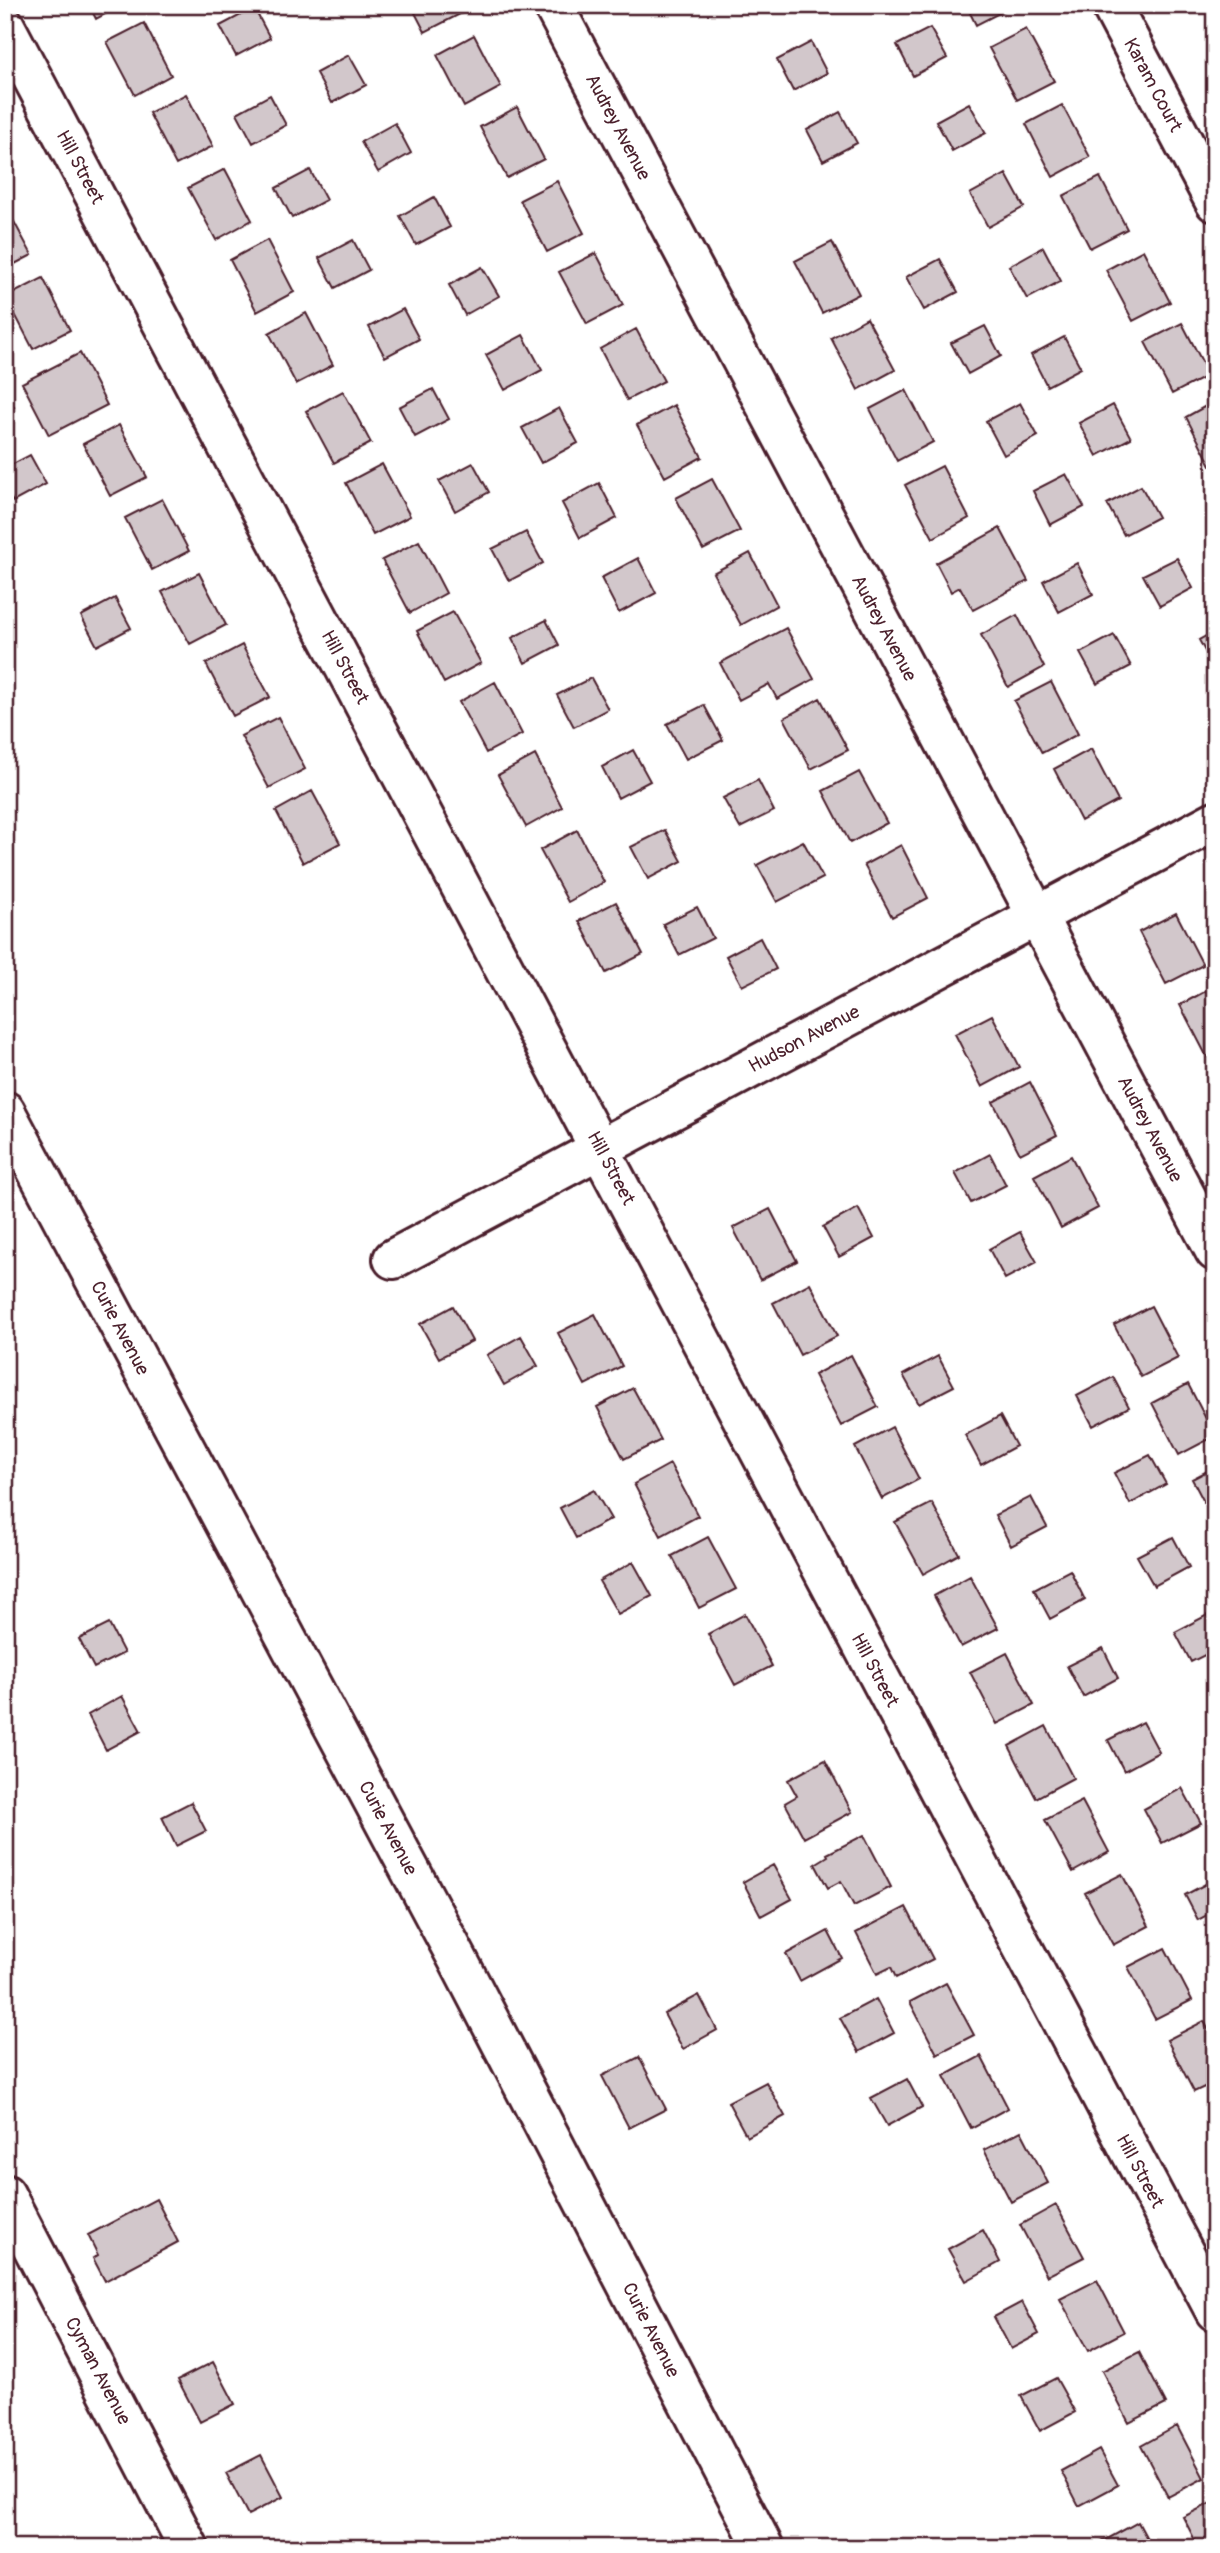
<svg xmlns="http://www.w3.org/2000/svg" width="1220" height="2553" font-family="Pangolin,sans-serif">
  <style>
    .building { fill: #d2c7cb; stroke: #4a1f2b; stroke-width: 2 }
    .lines { fill: none; stroke-linecap: round; stroke-linejoin: round }
    .minor-casing { stroke: #4a1f2b; stroke-width: 44 }
    .minor { stroke: #fff; stroke-width: 38 }
    .labels { text-anchor: middle; dominant-baseline: central; stroke-width: 6; stroke-linejoin: round; paint-order: stroke }
    .street-label { font-size: 19px; fill: #4a1f2b; stroke: #fff }
  </style>
  <rect width="100%" height="100%" fill="#fff"/>
  <filter id="ink" filterUnits="userSpaceOnUse"><feTurbulence type="fractalNoise" baseFrequency=".0143" numOctaves="2"/><feDisplacementMap in="SourceGraphic" scale="14" xChannelSelector="R" yChannelSelector="G"/><feConvolveMatrix kernelMatrix="1 2 1 2 8 2 1 2 1" color-interpolation-filters="sRGB"/></filter>
  <g filter="url(#ink)">
    <!-- building -->
    <path class="building" d="M89 5H122L96 19Z
      M411 5H458L462 13 425 32Z
      M966 5H1012L1013 6 976 25Z
      M254 8 270 38 236 56 220 26Z
      M144 23 171 75 135 95 107 42Z
      M930 28 947 58 913 76 897 45Z
      M1026 29 1054 81 1017 100 989 48Z
      M474 35 501 87 464 107 437 55Z
      M811 42 827 73 793 91 777 60Z
      M349 55 366 85 332 103 316 73Z
      M186 94 213 146 176 165 149 113Z
      M270 95 286 125 253 143 237 113Z
      M969 103 986 133 952 151 936 121Z
      M1062 105 1090 157 1053 177 1026 124Z
      M517 107 544 159 507 178 480 127Z
      M840 112 857 143 823 161 807 130Z
      M395 123 411 153 378 172 361 142Z
      M225 169 252 220 216 240 188 188Z
      M310 170 326 200 292 218 276 188Z
      M1006 174 1024 207 988 227 970 194Z
      M1100 177 1127 229 1090 248 1063 196Z
      M557 181 584 233 547 252 520 200Z
      M434 197 450 227 416 245 400 216Z
      M5 205 32 255 5 269Z
      M267 240 294 292 257 312 230 260Z
      M353 240 369 270 335 288 319 258Z
      M832 242 859 294 822 313 795 261Z
      M1043 247 1061 281 1027 299 1009 266Z
      M1143 250 1170 302 1133 321 1106 270Z
      M596 253 623 305 587 324 559 272Z
      M940 259 958 292 924 310 906 277Z
      M482 267 499 296 465 315 449 285Z
      M43 278 70 330 33 349 6 297Z
      M403 309 419 339 385 357 369 327Z
      M306 313 333 365 296 384 269 333Z
      M867 318 895 370 858 390 831 338Z
      M1182 323 1209 375 1172 394 1145 342Z
      M985 326 1001 356 968 374 951 343Z
      M636 329 664 381 627 400 600 349Z
      M523 335 542 370 505 390 486 355Z
      M1064 337 1081 368 1047 386 1031 355Z
      M80 353 107 405 49 435 22 383Z
      M433 389 449 419 415 437 399 407Z
      M5 390 14 407 5 412Z
      M906 390 933 442 897 461 870 409Z
      M343 391 371 443 334 463 306 411Z
      M1215 401V468L1213 469 1186 417Z
      M1020 403 1038 436 1004 455 986 421Z
      M674 405 702 457 665 477 637 425Z
      M1113 405 1131 438 1097 456 1079 423Z
      M559 408 578 443 541 463 522 428Z
      M119 425 147 477 110 496 83 444Z
      M30 455 46 484 13 502 5 489V468Z
      M473 463 489 492 455 511 439 481Z
      M382 464 410 516 373 535 346 483Z
      M942 466 969 518 933 538 905 485Z
      M1066 474 1084 507 1050 525 1033 491Z
      M712 479 740 531 703 550 676 498Z
      M599 483 617 518 580 538 562 503Z
      M1141 486 1158 517 1124 535 1107 504Z
      M162 499 189 551 152 570 125 518Z
      M1000 528 1028 581 973 610 960 587 951 592 936 563Z
      M526 532 543 563 509 581 492 549Z
      M419 541 446 593 410 613 382 560Z
      M750 553 777 605 741 625 713 573Z
      M638 558 656 593 619 613 601 578Z
      M1177 558 1193 588 1160 606 1143 575Z
      M1077 563 1093 594 1059 612 1043 581Z
      M199 573 226 625 190 644 162 592Z
      M115 598 131 628 97 646 81 616Z
      M453 612 481 663 444 683 417 631Z
      M1017 615 1044 667 1008 687 981 635Z
      M546 620 559 645 525 663 512 638Z
      M786 628 814 679 777 699 769 684 739 700 720 663Z
      M1215 631V670L1199 640Z
      M1114 635 1131 666 1097 684 1080 653Z
      M242 645 270 697 233 716 206 664Z
      M591 678 608 709 574 727 557 695Z
      M495 682 522 734 486 753 459 702Z
      M1051 682 1078 734 1042 753 1014 701Z
      M820 698 848 750 811 769 784 718Z
      M704 705 723 740 686 759 667 724Z
      M278 717 305 769 269 788 241 736Z
      M1091 749 1118 801 1081 821 1054 769Z
      M633 750 650 781 618 798 602 767Z
      M535 755 562 807 526 827 498 775Z
      M859 772 887 823 850 843 823 791Z
      M758 780 774 811 740 828 723 798Z
      M312 791 340 843 303 863 276 811Z
      M577 830 604 882 568 902 540 850Z
      M665 830 682 861 648 879 631 847Z
      M803 841 823 878 777 902 757 865Z
      M901 845 928 898 892 917 864 865Z
      M616 902 643 954 606 973 579 921Z
      M697 907 713 938 679 955 663 924Z
      M1176 913 1203 965 1166 984 1139 932Z
      M760 938 776 969 742 986 726 956Z
      M1215 986V1053L1207 1057 1180 1005Z
      M992 1015 1019 1067 982 1087 955 1034Z
      M1030 1082 1057 1135 1020 1154 993 1102Z
      M990 1154 1006 1185 971 1203 955 1173Z
      M1071 1156 1098 1208 1061 1228 1034 1176Z
      M858 1208 874 1238 839 1257 823 1227Z
      M770 1209 797 1261 760 1280 733 1228Z
      M1020 1232 1037 1262 1005 1279 989 1249Z
      M810 1283 837 1336 800 1355 773 1303Z
      M453 1306 472 1341 439 1358 420 1324Z
      M1151 1306 1178 1358 1141 1377 1114 1325Z
      M595 1314 622 1366 585 1385 558 1333Z
      M521 1336 538 1366 504 1385 487 1355Z
      M851 1355 878 1407 841 1426 814 1375Z
      M938 1356 954 1386 919 1404 903 1375Z
      M1113 1377 1129 1407 1093 1426 1077 1396Z
      M1188 1384 1215 1436 1179 1455 1152 1403Z
      M633 1388 661 1440 624 1459 597 1407Z
      M1000 1416 1016 1446 981 1465 965 1435Z
      M892 1427 919 1479 882 1499 855 1447Z
      M1150 1455 1166 1484 1130 1504 1114 1473Z
      M670 1464 698 1516 661 1536 634 1484Z
      M1215 1467V1523L1192 1479Z
      M594 1490 611 1519 576 1538 560 1508Z
      M1031 1497 1047 1527 1011 1546 995 1515Z
      M932 1503 959 1554 923 1574 895 1522Z
      M708 1537 736 1589 699 1608 672 1556Z
      M1173 1537 1189 1567 1154 1586 1137 1556Z
      M633 1562 652 1596 618 1614 599 1581Z
      M1070 1570 1085 1600 1050 1619 1034 1589Z
      M970 1576 998 1628 961 1647 934 1596Z
      M1211 1613 1215 1621V1650L1191 1662 1175 1632Z
      M745 1614 772 1666 735 1685 708 1634Z
      M109 1624 124 1653 94 1668 79 1639Z
      M1103 1648 1118 1678 1083 1697 1067 1666Z
      M1007 1653 1034 1705 997 1724 970 1672Z
      M122 1696 141 1731 106 1750 88 1715Z
      M1143 1722 1159 1752 1124 1771 1108 1740Z
      M1046 1726 1073 1778 1036 1798 1009 1746Z
      M825 1760 852 1812 804 1838 785 1803 797 1796 788 1780Z
      M1182 1788 1201 1823 1162 1843 1144 1809Z
      M1082 1801 1109 1852 1073 1872 1045 1820Z
      M191 1802 206 1831 176 1846 162 1817Z
      M864 1835 891 1887 854 1906 841 1881 828 1888 815 1864 828 1856 827 1854Z
      M773 1865 792 1899 761 1916 743 1882Z
      M1122 1874 1149 1926 1113 1945 1085 1893Z
      M1215 1879V1911L1198 1920 1185 1895Z
      M906 1907 933 1959 896 1978 891 1967 877 1974 856 1933Z
      M828 1931 842 1958 800 1981 786 1954Z
      M1165 1948 1192 2000 1155 2019 1128 1967Z
      M946 1983 974 2035 937 2054 910 2002Z
      M699 1995 717 2030 683 2049 664 2014Z
      M876 1999 894 2033 859 2052 840 2018Z
      M1204 2021 1215 2043V2082L1194 2092 1167 2040Z
      M981 2056 1008 2108 971 2128 944 2076Z
      M639 2057 666 2109 629 2128 602 2076Z
      M907 2079 922 2107 887 2126 871 2098Z
      M766 2082 785 2116 747 2137 728 2102Z
      M1215 2110V2126L1208 2113Z
      M1021 2131 1048 2183 1011 2202 984 2150Z
      M156 2199 178 2242 105 2281 93 2258 98 2255 88 2235Z
      M1056 2205 1084 2257 1047 2276 1020 2225Z
      M983 2230 1000 2262 966 2281 948 2249Z
      M1097 2280 1124 2332 1088 2351 1060 2299Z
      M1022 2302 1039 2334 1011 2349 994 2317Z
      M1139 2352 1166 2404 1129 2423 1102 2371Z
      M213 2362 235 2404 200 2422 178 2380Z
      M1056 2378 1075 2412 1040 2431 1021 2396Z
      M1177 2426 1204 2478 1168 2497 1141 2446Z
      M1099 2450 1118 2485 1079 2506 1061 2471Z
      M261 2455 283 2497 248 2515 226 2473Z
      M1215 2501V2548H1199L1183 2517Z
      M1138 2522 1152 2548H1102L1100 2543Z"/>
    <g class="lines">
      <defs>
        <path id="minor" d="M553 5 1215 1251
          M1111 5 1215 202
          M5 26 1215 2311
          M5 1111 457 1958 764 2548
          M393 1259 1215 821
          M5 2194 189 2548"/>
      </defs>
      <!-- minor casing -->
      <use href="#minor" class="minor-casing"/>
      <!-- minor -->
      <use href="#minor" class="minor"/>
    </g>
  </g>
  <g class="labels">
    <!-- street labels -->
    <g class="street-label">
      <text transform="translate(1153 85) rotate(62)">Karam Court</text>
      <text transform="translate(618 127) rotate(62)">Audrey Avenue</text>
      <text transform="translate(80 167) rotate(62)">Hill Street</text>
      <text transform="translate(884 628) rotate(62)">Audrey Avenue</text>
      <text transform="translate(345 667) rotate(62)">Hill Street</text>
      <text transform="translate(804 1039) rotate(-28)">Hudson Avenue</text>
      <text transform="translate(1150 1129) rotate(62)">Audrey Avenue</text>
      <text transform="translate(611 1168) rotate(62)">Hill Street</text>
      <text transform="translate(120 1328) rotate(62)">Curie Avenue</text>
      <text transform="translate(875 1670) rotate(62)">Hill Street</text>
      <text transform="translate(388 1828) rotate(62)">Curie Avenue</text>
      <text transform="translate(1140 2171) rotate(62)">Hill Street</text>
      <text transform="translate(651 2330) rotate(63)">Curie Avenue</text>
      <text transform="translate(98 2371) rotate(62)">Cyman Avenue</text>
    </g>
  </g>
  <!-- margin -->
  <rect width="1220" height="2553" fill="none" stroke="#fff" stroke-width="28"/>
  <rect x="14" y="14" width="1192" height="2525" fill="none" stroke="#4a1f2b" stroke-width="2.5" filter="url(#ink)"/>
</svg>
